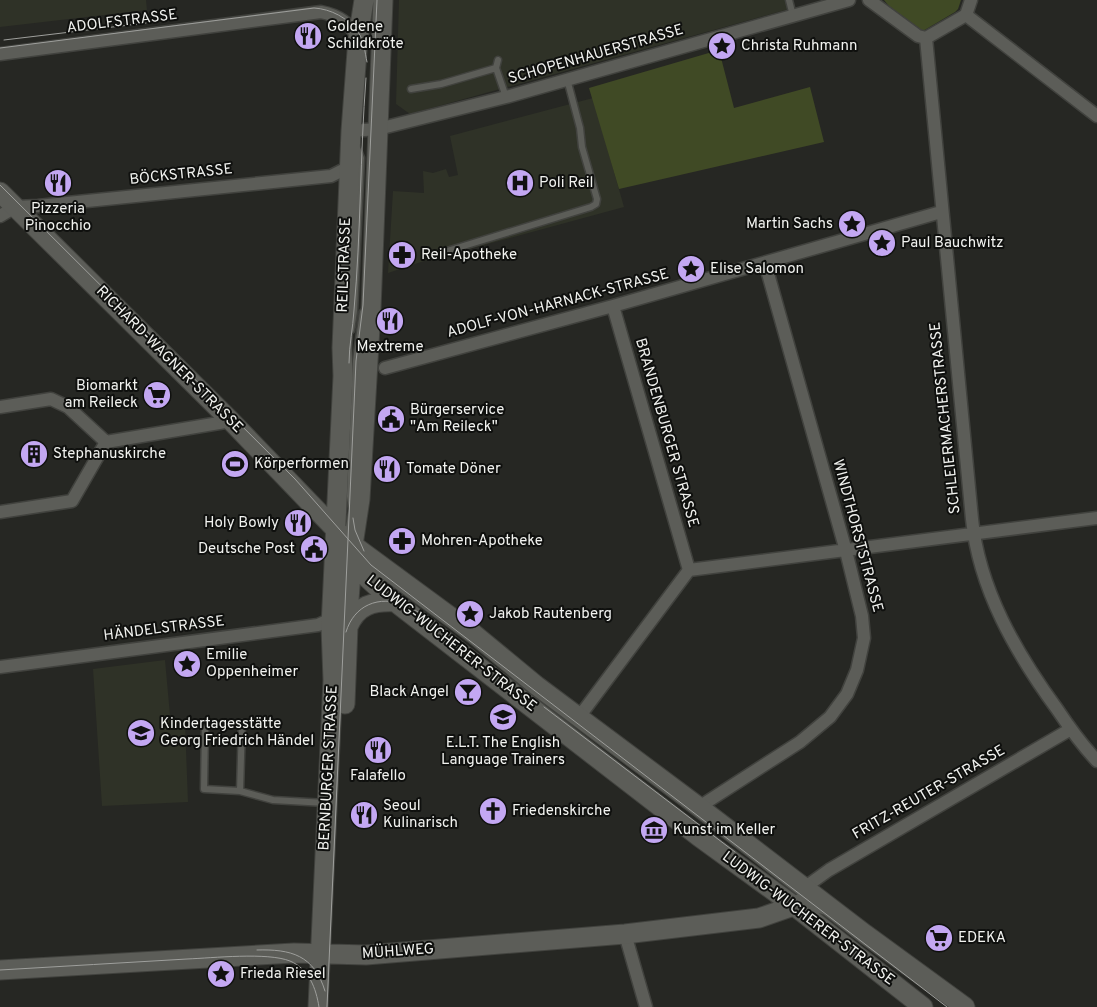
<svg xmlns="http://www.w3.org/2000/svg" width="1097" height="1007" font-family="Overpass,sans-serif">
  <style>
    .built { fill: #2f3227 }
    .green { fill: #404a25 }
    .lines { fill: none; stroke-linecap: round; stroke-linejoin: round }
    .lane-casing { stroke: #41423e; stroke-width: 9 }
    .street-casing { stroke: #41423e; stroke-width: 15 }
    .secondary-casing { stroke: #41423e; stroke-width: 21 }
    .lane { stroke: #5c5d58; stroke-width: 6 }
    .street { stroke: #5c5d58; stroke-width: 12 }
    .secondary { stroke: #5c5d58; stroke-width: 19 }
    .tram { stroke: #9e9f9c; stroke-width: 1 }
    .labels { text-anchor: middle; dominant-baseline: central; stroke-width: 4; stroke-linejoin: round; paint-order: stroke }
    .street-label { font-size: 15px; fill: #f1f2ef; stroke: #0f100e }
    .poi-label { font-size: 15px; fill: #f1f2ef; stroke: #0f100e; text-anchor: start }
  </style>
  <rect width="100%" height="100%" fill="#262723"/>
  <!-- built -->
  <path class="built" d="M0 0H146L147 10 0 27Z
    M399 0H791L793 8 410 114 396 104Z
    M593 98 624 207 421 262 388 273 393 191 424 193 423 171 433 173 446 169 449 177 458 175 450 136Z
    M165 660 171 726 185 723 188 802 102 806 93 669Z"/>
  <!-- green -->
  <path class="green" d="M884 0H961L958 9 955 12 923 31 889 6Z
    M719 50 734 108 810 87 824 142 619 189 589 88Z"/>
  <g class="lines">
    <defs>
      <path id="lane" d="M789 0 793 16
        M498 60 496 68 506 97
        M411 89 441 84 496 68
        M447 251 591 207 596 204 597 199 582 147 580 128 567 79
        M351 330 354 311 361 158 357 148
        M352 509 350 496 356 361 363 312
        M242 723 240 791 273 800 326 803
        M205 729 204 789 240 791"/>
      <path id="street" d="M869 0 918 36 926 38 966 15 971 0
        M966 15 1097 116
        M926 38 972 519C979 589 1016 653 1057 709 1069 727 1082 745 1097 761
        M0 54 321 12C337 15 350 23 358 38
        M351 131 378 129 506 97 849 0
        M0 216 15 207 38 206 331 176 349 167
        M613 306 689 570
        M385 368 613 306 941 212
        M0 407 51 399 68 407 106 442
        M0 512 72 501 106 442 231 421
        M0 667 318 625 331 619
        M579 717 689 570 1097 518
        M699 807 800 742 830 717 847 694 857 670 864 638 862 616 846 551 765 263
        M804 888 829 870 1071 729
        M625 934 646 1007"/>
      <path id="secondary" d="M0 192 231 421 336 530 353 545 474 634 537 686 699 807 865 934 965 1007
        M349 555C361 575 378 588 395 602L698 836 793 905 923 1007
        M348 627C357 605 373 601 395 602
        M345 704 349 600 353 545 360 499 371 310 383 0
        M0 970 294 953 366 955 625 934 759 918 802 903 810 901 826 905
        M318 1007 333 680 331 627 343 376 342 348 351 131 358 38 364 0"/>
    </defs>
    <!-- lane casing -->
    <use href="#lane" class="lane-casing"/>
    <!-- street casing -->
    <use href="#street" class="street-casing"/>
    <!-- secondary casing -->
    <use href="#secondary" class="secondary-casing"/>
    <!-- lane -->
    <use href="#lane" class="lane"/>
    <!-- street -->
    <use href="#street" class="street"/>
    <!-- secondary -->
    <use href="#secondary" class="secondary"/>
    <!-- tram -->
    <path class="tram" d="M4 40 146 23
      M0 48 314 8C331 9 348 18 358 32 364 40 365 53 367 62
      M0 185 295 479 371 565 947 1007
      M349 363C349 345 353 328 354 310 361 233 360 155 366 78
      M353 518 355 530 364 551
      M346 632C354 605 379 595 405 605 412 608 419 613 426 616
      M544 707 735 852
      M257 950C291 949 314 955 325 991
      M0 970C62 966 125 963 187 959 213 958 267 952 290 961 309 969 316 988 319 1007
      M327 1007 356 361 363 305 377 0"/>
  </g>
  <!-- icons -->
  <defs>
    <symbol id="restaurant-disc" viewBox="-11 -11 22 22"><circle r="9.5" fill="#c3a7f2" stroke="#0f100e"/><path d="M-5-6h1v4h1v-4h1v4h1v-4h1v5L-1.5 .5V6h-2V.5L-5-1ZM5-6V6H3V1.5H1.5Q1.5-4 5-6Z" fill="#111"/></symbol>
    <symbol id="sight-disc" viewBox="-11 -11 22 22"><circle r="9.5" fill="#c3a7f2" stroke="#0f100e"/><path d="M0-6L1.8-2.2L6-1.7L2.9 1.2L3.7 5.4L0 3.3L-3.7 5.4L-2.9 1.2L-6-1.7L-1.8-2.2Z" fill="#111"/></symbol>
    <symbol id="hospital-disc" viewBox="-11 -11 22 22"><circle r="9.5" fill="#c3a7f2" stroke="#0f100e"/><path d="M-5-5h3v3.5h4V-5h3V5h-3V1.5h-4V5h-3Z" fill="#111"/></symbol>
    <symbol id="pharmacy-disc" viewBox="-11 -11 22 22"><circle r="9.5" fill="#c3a7f2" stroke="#0f100e"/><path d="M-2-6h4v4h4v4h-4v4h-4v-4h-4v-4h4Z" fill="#111"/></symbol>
    <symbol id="supermarket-disc" viewBox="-11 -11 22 22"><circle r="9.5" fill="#c3a7f2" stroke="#0f100e"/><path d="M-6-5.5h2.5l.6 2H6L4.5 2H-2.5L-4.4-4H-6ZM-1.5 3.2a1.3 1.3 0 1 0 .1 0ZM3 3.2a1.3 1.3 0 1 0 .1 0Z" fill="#111"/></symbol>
    <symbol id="civic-disc" viewBox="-11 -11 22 22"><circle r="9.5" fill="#c3a7f2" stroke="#0f100e"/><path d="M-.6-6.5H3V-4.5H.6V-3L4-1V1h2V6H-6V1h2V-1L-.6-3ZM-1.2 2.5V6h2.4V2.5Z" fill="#111"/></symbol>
    <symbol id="building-disc" viewBox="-11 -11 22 22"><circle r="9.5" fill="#c3a7f2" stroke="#0f100e"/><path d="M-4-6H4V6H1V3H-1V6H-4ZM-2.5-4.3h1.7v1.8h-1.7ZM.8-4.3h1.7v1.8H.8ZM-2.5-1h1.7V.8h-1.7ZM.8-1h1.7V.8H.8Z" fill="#111"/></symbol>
    <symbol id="stadium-disc" viewBox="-11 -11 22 22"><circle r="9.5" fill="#c3a7f2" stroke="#0f100e"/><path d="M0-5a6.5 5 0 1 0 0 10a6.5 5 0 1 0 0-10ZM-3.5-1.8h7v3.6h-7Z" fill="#111"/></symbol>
    <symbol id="bar-disc" viewBox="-11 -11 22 22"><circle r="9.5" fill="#c3a7f2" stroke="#0f100e"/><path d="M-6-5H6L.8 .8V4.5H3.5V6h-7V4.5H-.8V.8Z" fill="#111"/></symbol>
    <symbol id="school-disc" viewBox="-11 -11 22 22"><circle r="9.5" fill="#c3a7f2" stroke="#0f100e"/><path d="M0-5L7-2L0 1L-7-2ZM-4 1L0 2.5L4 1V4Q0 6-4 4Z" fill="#111"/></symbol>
    <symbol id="church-disc" viewBox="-11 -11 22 22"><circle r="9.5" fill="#c3a7f2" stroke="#0f100e"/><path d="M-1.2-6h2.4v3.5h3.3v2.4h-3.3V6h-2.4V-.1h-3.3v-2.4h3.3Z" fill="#111"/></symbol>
    <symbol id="museum-disc" viewBox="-11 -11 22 22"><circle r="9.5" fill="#c3a7f2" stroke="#0f100e"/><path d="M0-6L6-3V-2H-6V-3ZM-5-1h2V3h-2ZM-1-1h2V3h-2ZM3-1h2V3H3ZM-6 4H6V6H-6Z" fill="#111"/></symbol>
  </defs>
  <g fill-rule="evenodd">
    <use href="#restaurant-disc" x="292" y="20" width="32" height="32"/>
    <use href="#sight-disc" x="706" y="30" width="32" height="32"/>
    <use href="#restaurant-disc" x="42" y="167" width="32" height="32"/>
    <use href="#hospital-disc" x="504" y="167" width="32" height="32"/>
    <use href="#sight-disc" x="836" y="208" width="32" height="32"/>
    <use href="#sight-disc" x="866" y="227" width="32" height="32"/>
    <use href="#pharmacy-disc" x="386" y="239" width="32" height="32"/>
    <use href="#sight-disc" x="675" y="253" width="32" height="32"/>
    <use href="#restaurant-disc" x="374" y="305" width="32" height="32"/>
    <use href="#supermarket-disc" x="141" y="379" width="32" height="32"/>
    <use href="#civic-disc" x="375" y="403" width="32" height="32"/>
    <use href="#building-disc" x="18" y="438" width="32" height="32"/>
    <use href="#stadium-disc" x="219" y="448" width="32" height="32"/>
    <use href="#restaurant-disc" x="371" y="453" width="32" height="32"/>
    <use href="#restaurant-disc" x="282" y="507" width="32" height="32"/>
    <use href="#pharmacy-disc" x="386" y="525" width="32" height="32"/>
    <use href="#civic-disc" x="298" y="533" width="32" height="32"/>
    <use href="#sight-disc" x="454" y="598" width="32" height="32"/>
    <use href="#sight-disc" x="171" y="648" width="32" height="32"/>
    <use href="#bar-disc" x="452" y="676" width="32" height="32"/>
    <use href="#school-disc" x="487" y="701" width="32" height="32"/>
    <use href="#school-disc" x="125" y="717" width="32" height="32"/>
    <use href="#restaurant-disc" x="362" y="734" width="32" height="32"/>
    <use href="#church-disc" x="477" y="795" width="32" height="32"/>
    <use href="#restaurant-disc" x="348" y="799" width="32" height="32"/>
    <use href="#museum-disc" x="638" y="814" width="32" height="32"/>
    <use href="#supermarket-disc" x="923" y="922" width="32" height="32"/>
    <use href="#sight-disc" x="205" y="958" width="32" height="32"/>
  </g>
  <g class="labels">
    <!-- street labels -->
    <g class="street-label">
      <text transform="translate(122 22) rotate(-7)">ADOLFSTRASSE</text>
      <text transform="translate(596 55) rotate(-16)">SCHOPENHAUERSTRASSE</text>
      <text transform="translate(181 175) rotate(-6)">BÖCKSTRASSE</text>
      <text transform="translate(345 265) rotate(-88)">REILSTRASSE</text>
      <text transform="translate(558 304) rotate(-15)">ADOLF-VON-HARNACK-STRASSE</text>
      <text transform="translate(169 360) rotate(45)">RICHARD-WAGNER-STRASSE</text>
      <text transform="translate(946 418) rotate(-96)">SCHLEIERMACHERSTRASSE</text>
      <text transform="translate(666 433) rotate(74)">BRANDENBURGER STRASSE</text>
      <text transform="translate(857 536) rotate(75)">WINDTHORSTSTRASSE</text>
      <text transform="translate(164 629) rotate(-7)">HÄNDELSTRASSE</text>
      <text transform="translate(451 644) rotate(38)">LUDWIG-WUCHERER-STRASSE</text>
      <text transform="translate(329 768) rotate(-87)">BERNBURGER STRASSE</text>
      <text transform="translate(929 793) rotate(-30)">FRITZ-REUTER-STRASSE</text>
      <text transform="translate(808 919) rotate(37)">LUDWIG-WUCHERER-STRASSE</text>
      <text transform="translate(398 952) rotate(-4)">MÜHLWEG</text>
    </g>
    <!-- poi labels -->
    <g class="poi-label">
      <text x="327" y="27">Goldene<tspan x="327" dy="17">Schildkröte</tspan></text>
      <text x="741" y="46">Christa Ruhmann</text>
      <text x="539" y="183">Poli Reil</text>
      <text x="58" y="209" text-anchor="middle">Pizzeria<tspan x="58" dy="17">Pinocchio</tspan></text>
      <text x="833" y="224" text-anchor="end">Martin Sachs</text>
      <text x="901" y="243">Paul Bauchwitz</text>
      <text x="421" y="255">Reil-Apotheke</text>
      <text x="710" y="269">Elise Salomon</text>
      <text x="390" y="347" text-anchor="middle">Mextreme</text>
      <text x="138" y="386" text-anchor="end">Biomarkt<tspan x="138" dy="17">am Reileck</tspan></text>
      <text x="410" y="410">Bürgerservice<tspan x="410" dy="17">"Am Reileck"</tspan></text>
      <text x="53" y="454">Stephanuskirche</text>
      <text x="254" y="464">Körperformen</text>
      <text x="406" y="469">Tomate Döner</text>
      <text x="279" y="523" text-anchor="end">Holy Bowly</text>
      <text x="421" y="541">Mohren-Apotheke</text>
      <text x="295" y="549" text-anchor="end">Deutsche Post</text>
      <text x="489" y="614">Jakob Rautenberg</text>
      <text x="206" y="655">Emilie<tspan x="206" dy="17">Oppenheimer</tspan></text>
      <text x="449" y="692" text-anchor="end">Black Angel</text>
      <text x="160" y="724">Kindertagesstätte<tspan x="160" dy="17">Georg Friedrich Händel</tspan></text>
      <text x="503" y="743" text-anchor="middle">E.L.T. The English<tspan x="503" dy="17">Language Trainers</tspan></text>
      <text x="378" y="776" text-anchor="middle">Falafello</text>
      <text x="383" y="806">Seoul<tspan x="383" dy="17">Kulinarisch</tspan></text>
      <text x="512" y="811">Friedenskirche</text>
      <text x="673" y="830">Kunst im Keller</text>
      <text x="958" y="938">EDEKA</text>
      <text x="240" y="974">Frieda Riesel</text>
    </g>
  </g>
</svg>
